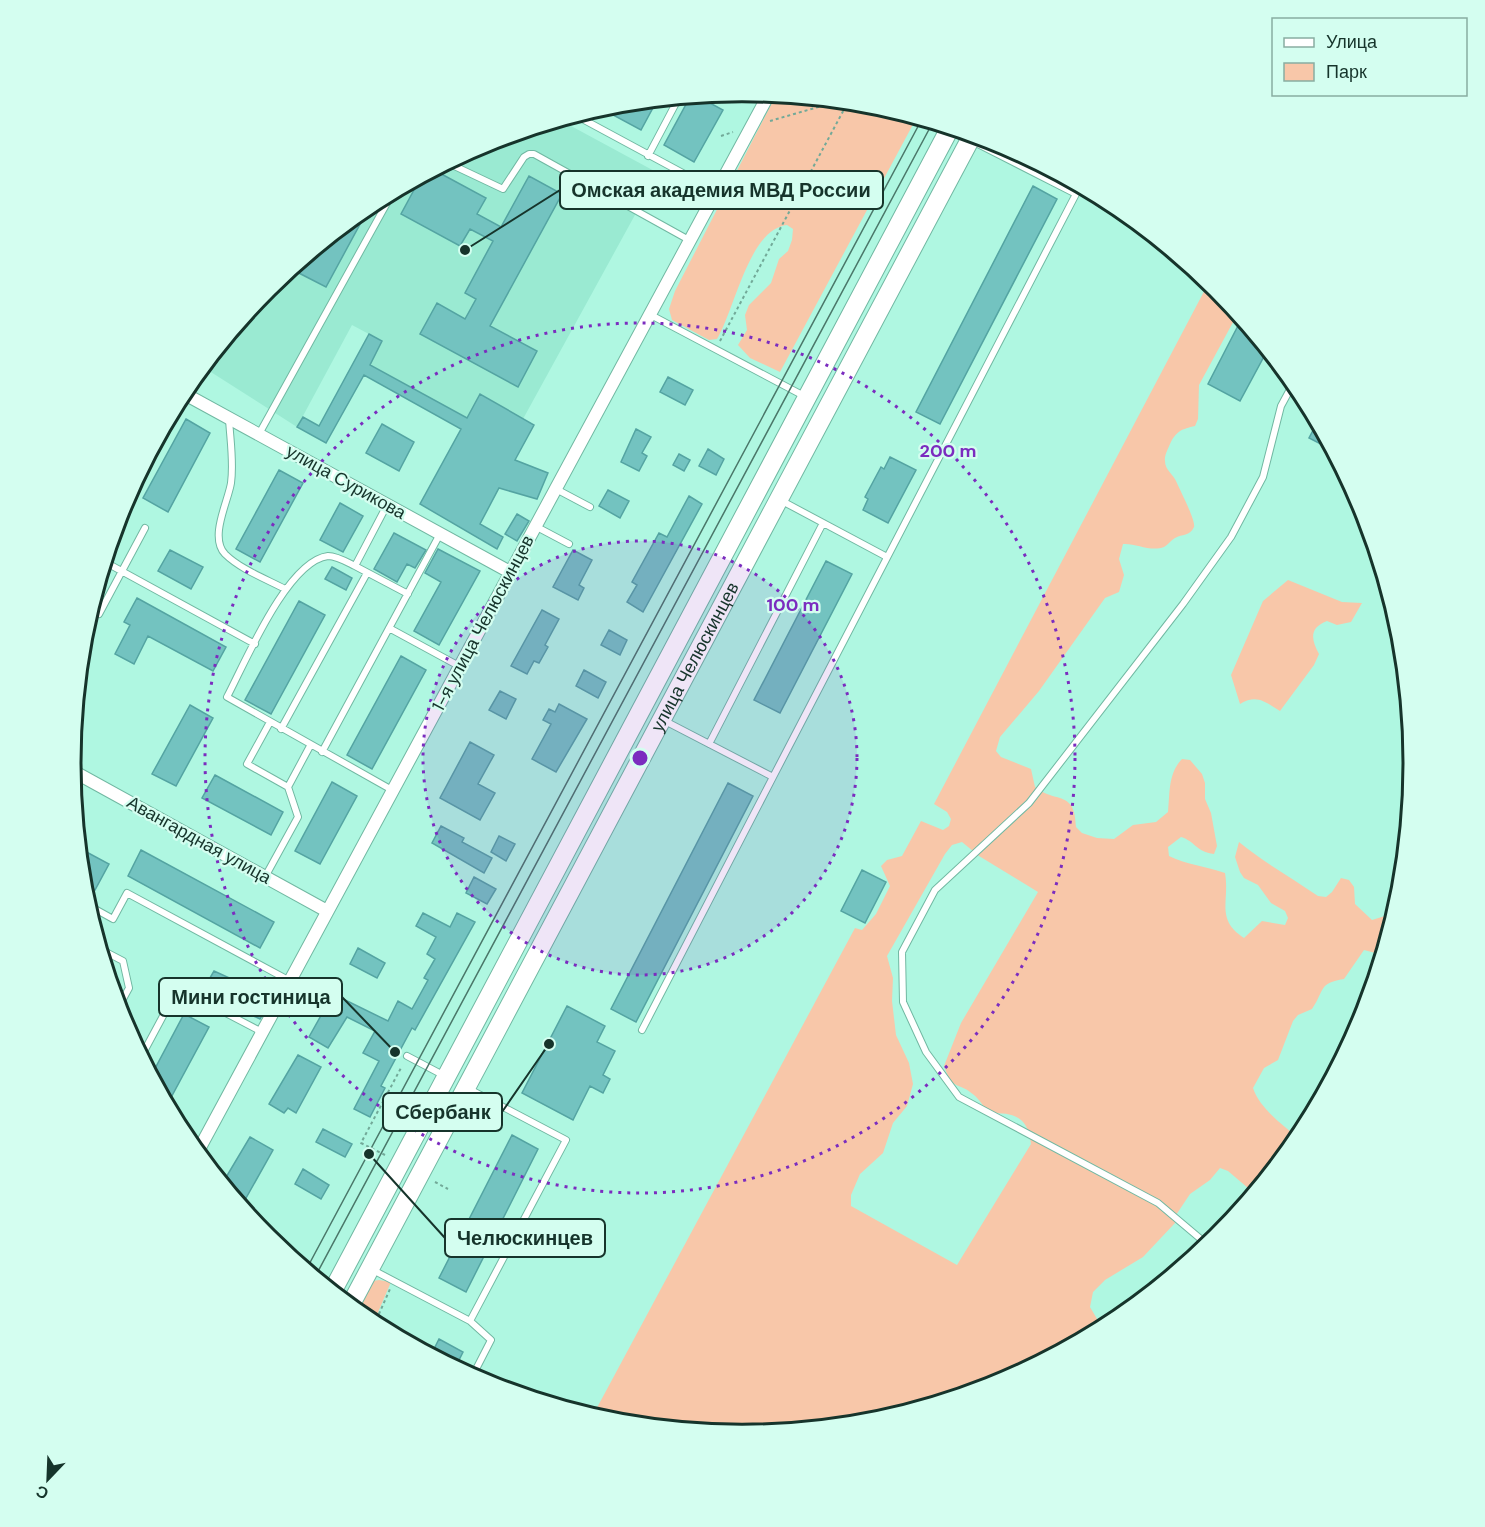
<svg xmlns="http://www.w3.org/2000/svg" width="1485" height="1527" font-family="'DM Sans',sans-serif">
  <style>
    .built { fill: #9aead2 }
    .green { fill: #f8c7a9; fill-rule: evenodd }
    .building { fill: #73c3c0; stroke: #54a4a2; stroke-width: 1.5 }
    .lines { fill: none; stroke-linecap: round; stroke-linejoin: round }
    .service-casing { stroke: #71b8a2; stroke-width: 8 }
    .minor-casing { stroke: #71b8a2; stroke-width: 14 }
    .secondary-casing { stroke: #71b8a2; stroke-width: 20 }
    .path { stroke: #72a998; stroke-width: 2; stroke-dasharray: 3 3; stroke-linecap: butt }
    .service { stroke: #fff; stroke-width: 6 }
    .minor { stroke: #fff; stroke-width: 12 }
    .secondary { stroke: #fff; stroke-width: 18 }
    .tram { stroke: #4a7769; stroke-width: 1.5 }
    .ring { fill: none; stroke: #7b2cbf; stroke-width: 3; stroke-dasharray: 3 6 }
    .labels { text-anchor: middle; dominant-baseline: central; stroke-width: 4.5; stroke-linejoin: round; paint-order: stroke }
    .street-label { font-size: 18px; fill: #16342b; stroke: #d4fef0 }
    .rim { fill: none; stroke: #16342b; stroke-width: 3 }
    .centre { fill: #7b2cbf; stroke: #d4fef0; stroke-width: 3 }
    .ring-label { font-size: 18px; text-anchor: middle; font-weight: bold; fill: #7b2cbf; stroke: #d4fef0; stroke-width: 4.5; stroke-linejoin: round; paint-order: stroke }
    .leader { fill: none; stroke: #16342b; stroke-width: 2 }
    .callout-dot { fill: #16342b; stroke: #d4fef0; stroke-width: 2 }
    .callout { fill: #d4fef0; stroke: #16342b; stroke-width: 2 }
    .callout-label { font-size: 20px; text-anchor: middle; font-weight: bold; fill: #16342b }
  </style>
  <rect width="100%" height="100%" fill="#aff7e1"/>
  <!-- built -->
  <path class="built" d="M560 120 658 173 523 419 481 394 467 418 370 365 382 341 352 325 297 427 203 367 268 288 369 205 486 143Z"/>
  <!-- green -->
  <path class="green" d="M776 95 874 104 917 117 780 372 750 358 738 345 747 330 745 315 749 305 771 283 779 259 788 251 792 240 793 229 787 225C749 229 735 309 717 339L709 340 672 320 669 309 675 291Z
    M1209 282 1238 313 1199 385 1198 419 1195 426C1182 429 1176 431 1170 444 1168 449 1164 456 1165 461 1165 470 1173 474 1176 481 1180 490 1196 521 1194 527 1190 536 1182 534 1175 538 1171 540 1168 545 1164 547 1150 552 1136 543 1123 544L1119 559 1124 575 1119 592 1105 598 1039 691 1000 737 996 751 1001 757 1031 769 1035 787C1056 804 1075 789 1076 827L1082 833 1097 838 1114 839 1133 825 1156 822 1168 812C1170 793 1168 773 1182 759L1190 760 1202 774 1205 783V799L1211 813 1217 846 1214 854C1196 852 1195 841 1181 837L1168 847 1169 856C1187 865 1206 866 1225 873 1230 902 1215 919 1244 938L1262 921 1285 925 1288 918 1285 911 1271 903 1258 885 1244 878 1240 872 1235 857 1239 842C1263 862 1292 878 1318 896L1326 897 1332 892 1341 878 1349 880 1354 887 1355 904 1372 920 1388 915 1395 917 1383 955 1364 950 1344 979C1318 983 1325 990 1312 1009L1298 1015 1293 1021 1278 1060 1264 1068 1253 1088C1260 1109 1283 1125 1300 1139L1255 1194 1228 1171 1220 1168 1210 1180 1190 1194 1176 1215 1175 1223 1143 1257 1105 1280 1093 1292 1090 1307 1103 1329 999 1384 873 1423 742 1435 611 1423 592 1417 855 928 862 930 876 914 890 886 881 866 887 860 902 856 921 821 943 830 949 826 951 819 947 812 934 804ZM962 842 979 856 1038 892 961 1023 944 1066C953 1092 958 1081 974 1095 980 1100 984 1108 990 1113 1014 1113 1028 1116 1031 1144L957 1265 851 1206V1195L860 1174 883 1153 893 1123 907 1106 913 1084 909 1063 896 1035 892 1001 893 978 887 956 945 854 952 845Z
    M1288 580 1342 602 1362 603 1351 622 1337 625 1327 621C1309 628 1311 639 1319 654L1314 665 1280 711C1265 702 1257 694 1240 704L1231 675 1263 601Z
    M379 1280 391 1282 373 1324 356 1312 373 1281Z"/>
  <!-- building -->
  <path class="building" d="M697 96 723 110 694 162 664 145 690 97Z
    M649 101 655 104 641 130 600 108Z
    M434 170 486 198 477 214 501 227 529 176 562 194 490 326 537 351 518 387 420 334 437 303 465 319 476 299 465 293 493 241 470 229 460 246 401 214 421 177Z
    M1033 186 1057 199 940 424 916 412Z
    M371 204 326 287 291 269 369 205Z
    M1242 318 1268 349 1240 401 1208 384Z
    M369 334 382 341 370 365 467 418 480 394 534 425 515 460 548 473 537 499 499 488 480 524 503 537 497 549 420 504 461 429 364 375 326 443 297 427 303 417 319 426Z
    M668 377 693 390 685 405 660 392Z
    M186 419 210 433 168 512 143 498Z
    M1318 421 1327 438 1334 451 1309 438Z
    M382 424 414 442 399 471 366 453Z
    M636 429 651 437 642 453 647 456 639 471 621 462Z
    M708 449 724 459 716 475 699 466Z
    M679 454 690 460 684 471 673 465Z
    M890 457 916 470 888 523 863 510 868 499 865 497 881 467 884 469Z
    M279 470 303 483 260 562 236 549Z
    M608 490 629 501 620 518 599 506Z
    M689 496 702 504 643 612 627 602 637 585 632 582 659 533 667 537Z
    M340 503 363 516 343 552 320 540Z
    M517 514 529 521 517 541 505 534Z
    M394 533 426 550 415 568 407 564 397 582 374 569Z
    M438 549 480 571 439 645 414 631 441 582 425 573Z
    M170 550 203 567 191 589 158 571Z
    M573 550 592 560 579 585 584 588 578 600 553 587Z
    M826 561 852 574 780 713 754 700Z
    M332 567 352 578 346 590 325 579Z
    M137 598 226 647 213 671 148 636 134 664 115 654 130 625 124 622Z
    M299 601 325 615 271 714 245 700Z
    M542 610 559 619 545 645 548 647 539 663 534 661 527 674 511 666Z
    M609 630 627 640 620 655 601 645Z
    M401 656 426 670 372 769 347 755Z
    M584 670 606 682 598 698 576 686Z
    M500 691 516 699 506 719 489 710Z
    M559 704 587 719 556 772 532 759 551 724 543 720 549 709 555 712Z
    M190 705 213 718 176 786 152 774Z
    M470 742 494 755 478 784 495 793 480 820 440 798Z
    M215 775 283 812 271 835 202 798Z
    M332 782 357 796 320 864 295 851Z
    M728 783 753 796 636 1022 611 1009Z
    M441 826 464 838 462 842 492 858 484 873 432 843Z
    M499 836 515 844 506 861 491 852Z
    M79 848 109 864 95 890 82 883Z
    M141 850 274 922 260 948 128 876Z
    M862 870 886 882 865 923 841 911Z
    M474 877 496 889 487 904 466 893Z
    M423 913 450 927 457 913 475 922 415 1030 412 1028 381 1086 385 1088 370 1117 354 1109 379 1061 363 1053 375 1031 347 1017 328 1048 309 1037 333 994 388 1021 398 1001 412 1009 428 980 424 978 435 959 427 954 436 937 416 926Z
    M358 948 385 963 377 978 350 964Z
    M214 971 234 980 223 1000 212 994 215 987 207 983Z
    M257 999 268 1005 260 1019 249 1014Z
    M567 1006 605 1026 597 1042 615 1051 603 1075 610 1079 603 1093 590 1086 573 1120 522 1093Z
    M184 1014 209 1027 167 1105 151 1076Z
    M298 1055 321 1067 296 1113 288 1108 284 1113 269 1104Z
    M323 1129 352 1144 345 1157 316 1142Z
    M512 1135 538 1149 466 1292 439 1278Z
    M250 1137 273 1150 241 1207 222 1184Z
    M303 1169 329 1185 321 1199 295 1184Z
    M439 1339 463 1352 455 1368 431 1355Z"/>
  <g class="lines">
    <defs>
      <path id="service" d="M575 115 716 191
        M648 156 676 103 668 99
        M448 163 503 189 524 157 529 154H534L689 240
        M1060 186 1065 177
        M649 314 806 397
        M229 418C230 439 234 462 231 483 228 502 209 537 225 554 240 569 266 579 285 589
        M259 434 393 192
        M556 489 590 507
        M782 501 887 557
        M387 505 355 566 408 594
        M535 526 569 544
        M105 562 255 644
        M355 566C347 562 337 556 328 556 287 561 245 663 227 697L392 790
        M99 614 145 528
        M389 628 459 666
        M270 722 247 764 288 787 310 746
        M281 729 367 573
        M709 744 823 523
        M322 752 440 534
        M773 777 1076 194 972 141
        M265 877 298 817 288 787
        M86 904 113 919 127 893 290 981
        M100 949 123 961 129 988 118 1008
        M642 1030 773 777 663 720
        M407 1056 443 1075
        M141 1057 178 988 262 1032
        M469 1089 566 1140 470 1321
        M1209 1246 1158 1203 959 1097 926 1052 903 1002 902 952 935 890 1029 803 1183 604 1231 537 1263 477 1281 406 1294 382
        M371 1269 470 1321 491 1340 472 1377"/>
      <path id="minor" d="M183 393 510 572
        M71 770 327 911
        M197 1153 769 94"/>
      <g id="secondary">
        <path d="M332 1292 950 128"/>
        <path id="s1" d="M350 1306 973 134"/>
      </g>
    </defs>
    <!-- service casing -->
    <use href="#service" class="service-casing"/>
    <!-- minor casing -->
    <use href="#minor" class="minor-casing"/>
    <!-- secondary casing -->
    <use href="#secondary" class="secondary-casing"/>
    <!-- path -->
    <path class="path" d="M770 121 839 101
      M721 136 733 132
      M720 341 848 102
      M385 1155 361 1143 402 1066
      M435 1182 448 1189
      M374 1325 390 1289"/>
    <!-- service -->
    <use href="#service" class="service"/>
    <!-- minor -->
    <use href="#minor" class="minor"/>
    <!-- secondary -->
    <use href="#secondary" class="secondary"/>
    <!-- tram -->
    <path class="tram" d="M306 1270 922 119
      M315 1277 933 122"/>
  </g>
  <!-- distance rings -->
  <circle cx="640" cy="758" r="217" fill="#7b2cbf" fill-opacity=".12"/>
  <g class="ring">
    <circle cx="640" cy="758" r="217"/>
    <circle cx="640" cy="758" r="435"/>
  </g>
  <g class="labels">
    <!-- street labels -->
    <g class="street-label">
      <text transform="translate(346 482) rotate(29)">улица Сурикова</text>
      <text transform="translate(483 623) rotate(-62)">1-я улица Челюскинцев</text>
      <text stroke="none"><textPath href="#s1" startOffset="735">улица Челюскинцев</textPath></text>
      <text transform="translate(199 840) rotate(29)">Авангардная улица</text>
    </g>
  </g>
  <!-- crop -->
  <path d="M0 0H1485V1527H0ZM81 763a661 661 0 1 1 1322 0a661 661 0 1 1-1322 0Z" fill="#d4fef0" fill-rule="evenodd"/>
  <path class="rim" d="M81 763a661 661 0 1 1 1322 0a661 661 0 1 1-1322 0Z"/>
  <circle cx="640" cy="758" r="9" class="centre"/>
  <g class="ring-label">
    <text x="948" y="457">200 m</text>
    <text x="793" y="611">100 m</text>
  </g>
  <!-- callouts -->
  <path class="leader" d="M465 250L560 190M395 1052L342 997M549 1044L502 1112M369 1154L445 1238"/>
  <g class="callout-dot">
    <circle cx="465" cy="250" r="6"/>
    <circle cx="395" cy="1052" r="6"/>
    <circle cx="549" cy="1044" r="6"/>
    <circle cx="369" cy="1154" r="6"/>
  </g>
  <g class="callout">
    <rect x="560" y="171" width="323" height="38" rx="6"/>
    <rect x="159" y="978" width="183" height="38" rx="6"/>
    <rect x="383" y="1093" width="119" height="38" rx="6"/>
    <rect x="445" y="1219" width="160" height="38" rx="6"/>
  </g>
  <g class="callout-label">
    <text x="721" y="197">Омская академия МВД России</text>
    <text x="251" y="1004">Мини гостиница</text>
    <text x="443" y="1119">Сбербанк</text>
    <text x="525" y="1245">Челюскинцев</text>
  </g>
  <!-- legend -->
  <rect x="1272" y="18" width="195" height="78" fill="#d4fef0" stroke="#88ada1" stroke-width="1.5"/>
  <rect x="1284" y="38" width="30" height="9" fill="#ffffff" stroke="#88ada1" stroke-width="1.5"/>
  <text x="1326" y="48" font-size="18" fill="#16342b">Улица</text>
  <rect x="1284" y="63" width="30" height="18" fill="#f8c7a9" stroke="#88ada1" stroke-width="1.5"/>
  <text x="1326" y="78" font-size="18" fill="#16342b">Парк</text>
  <!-- north arrow -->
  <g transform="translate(48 1479) rotate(203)" stroke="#d4fef0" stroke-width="4.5" paint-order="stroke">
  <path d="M0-4.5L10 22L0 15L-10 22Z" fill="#16342b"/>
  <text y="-9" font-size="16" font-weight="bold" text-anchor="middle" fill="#16342b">С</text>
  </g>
</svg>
